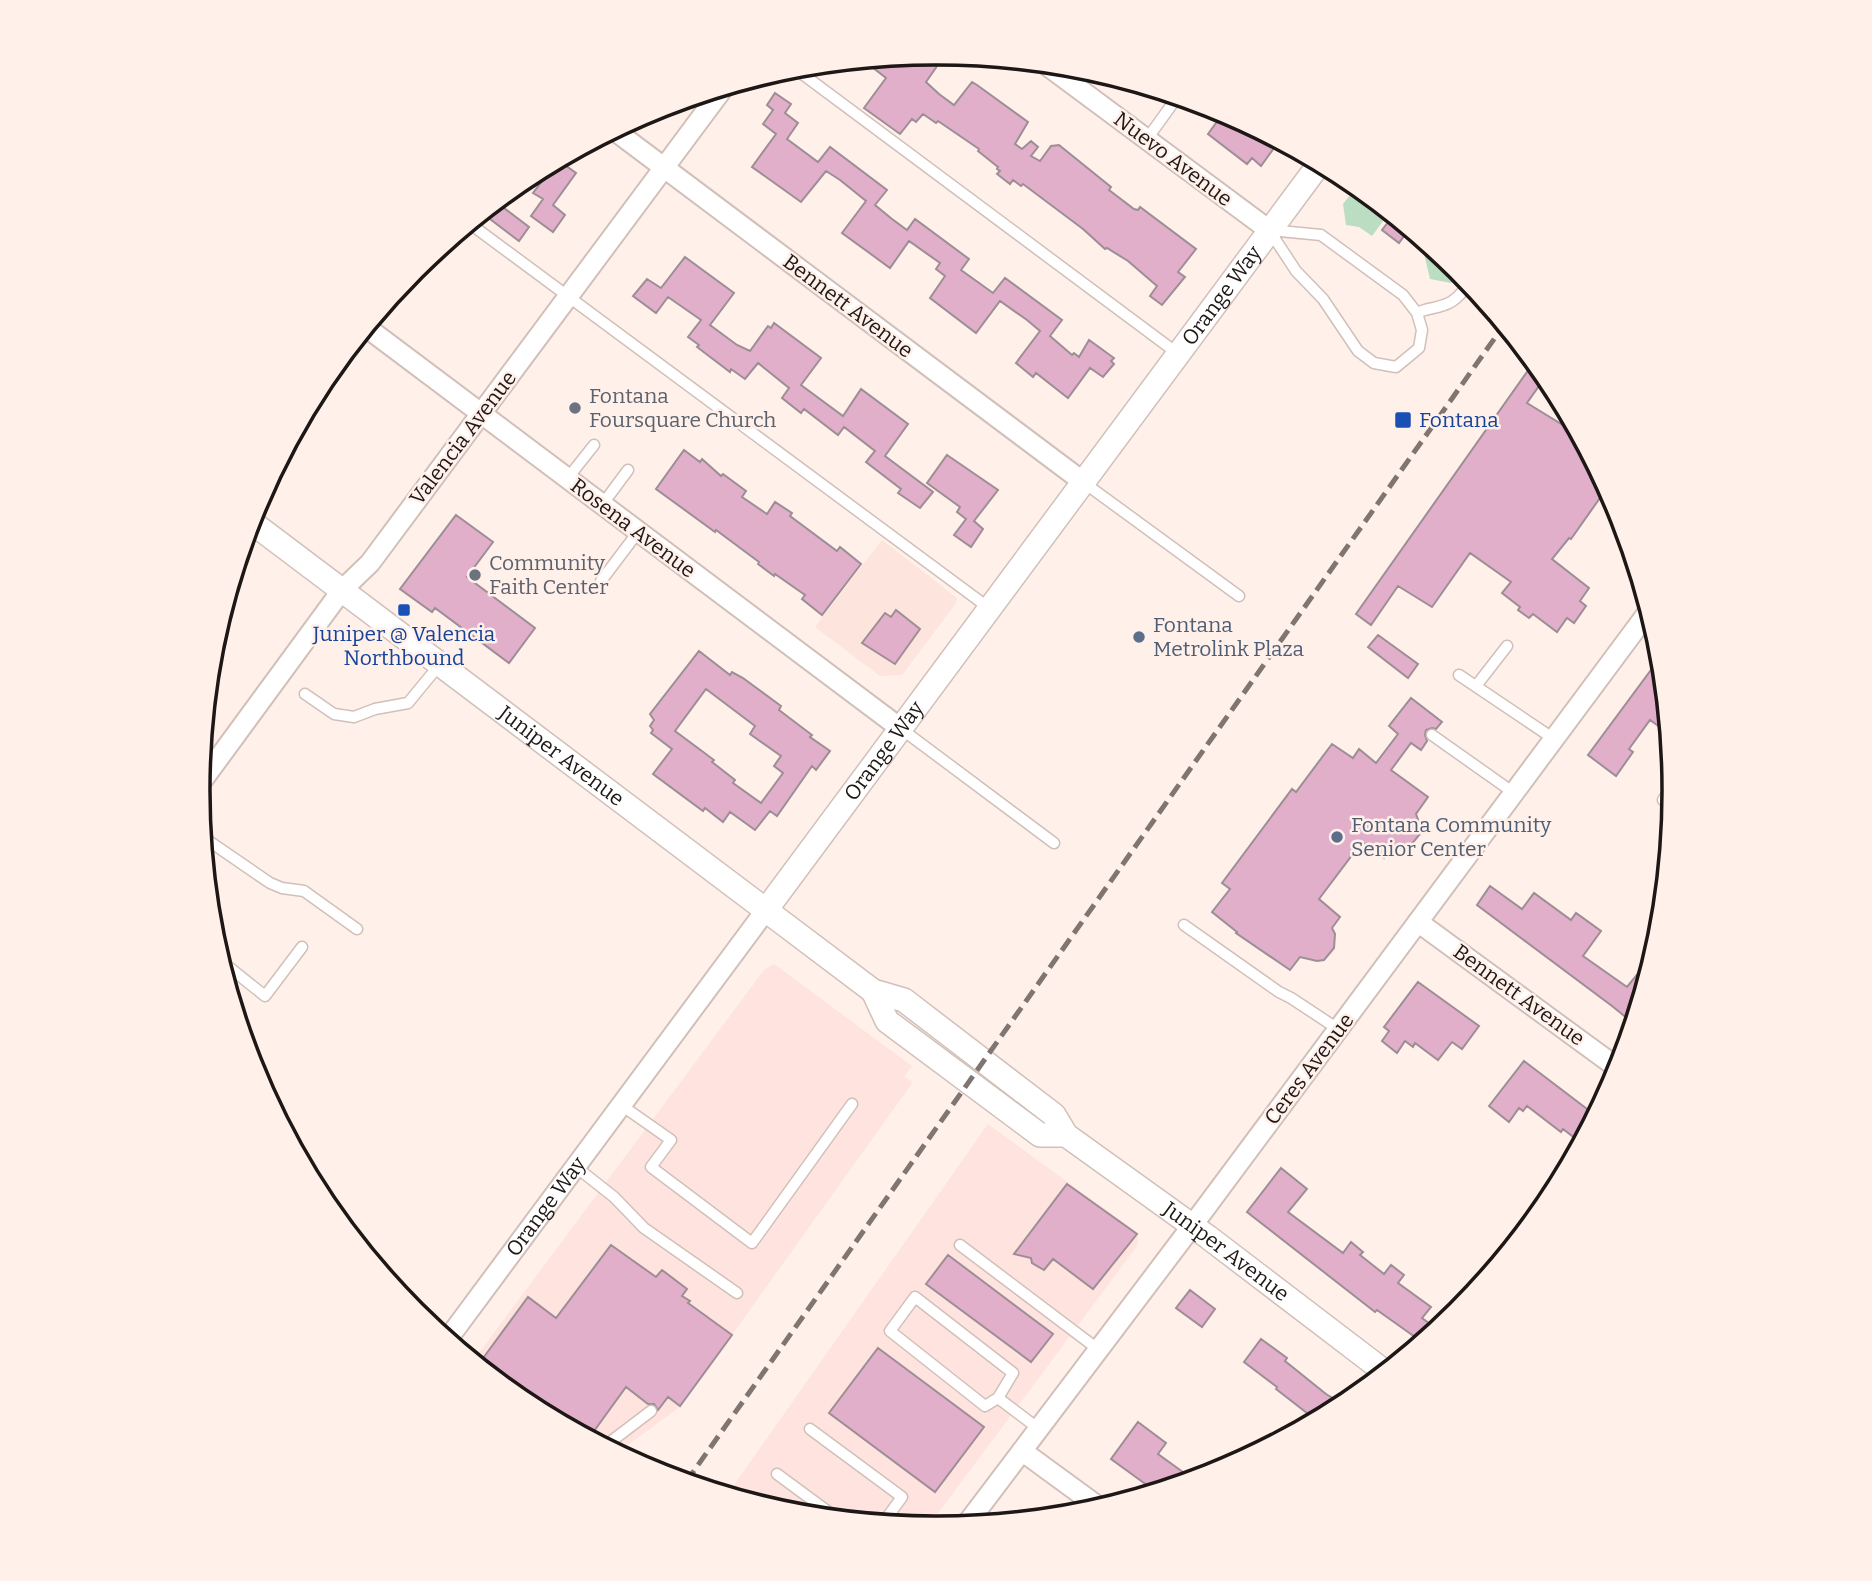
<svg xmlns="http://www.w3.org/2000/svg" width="1872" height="1581" font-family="Bitter,serif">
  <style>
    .commercial { fill: #fde4dc }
    .industrial { fill: #fee3de }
    .green { fill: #bbdec3 }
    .building { fill: #e1afca; stroke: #9d8e96; stroke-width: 2; fill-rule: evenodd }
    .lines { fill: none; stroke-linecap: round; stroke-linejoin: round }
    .service-casing { stroke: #d1c0b9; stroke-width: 13 }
    .minor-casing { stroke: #d1c0b9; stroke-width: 23 }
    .tertiary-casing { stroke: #d1c0b9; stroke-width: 26 }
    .service { stroke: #fff; stroke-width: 10 }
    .minor { stroke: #fff; stroke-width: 19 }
    .tertiary { stroke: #fff; stroke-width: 23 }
    .rail { stroke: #7f7571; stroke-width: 5; stroke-dasharray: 14 7; stroke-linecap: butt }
    .worship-dot { fill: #6b7280; stroke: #fff0ea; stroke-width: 2.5 }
    .transit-dot { fill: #1a4fb4; stroke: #fff0ea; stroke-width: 2.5 }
    .service-dot { fill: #5c6f8a; stroke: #fff0ea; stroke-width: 2.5 }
    .labels { text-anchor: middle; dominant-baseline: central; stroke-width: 5; stroke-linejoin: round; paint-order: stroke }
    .street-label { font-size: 21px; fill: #1d1715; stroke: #fff0ea }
    .worship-label { font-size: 21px; fill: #5b616d; stroke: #fff0ea; text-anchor: start }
    .transit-label { font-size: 21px; fill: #164399; stroke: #fff0ea; text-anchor: start }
    .service-label { font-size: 21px; fill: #4e5e75; stroke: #fff0ea; text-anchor: start }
    .rim { fill: none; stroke: #1d1715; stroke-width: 3.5 }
  </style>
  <rect width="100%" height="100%" fill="#fff0ea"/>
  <!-- commercial -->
  <path class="commercial" d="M882 540 957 598 956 603 902 675 880 676 815 627Z"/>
  <!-- industrial -->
  <path class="industrial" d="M774 964 912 1066 904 1077 913 1082 681 1406 617 1453 526 1404 473 1361 764 970Z
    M988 1124 1136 1232 1138 1238 1137 1246 927 1528 792 1514 727 1495Z"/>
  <!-- green -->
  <path class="green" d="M1357 186 1389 213 1372 236 1359 227 1346 225 1343 204Z
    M1420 237 1461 272 1451 283 1430 279Z"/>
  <!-- building -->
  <path class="building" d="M934 53 942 59 926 82 939 94 954 105 972 82 977 85 1028 122 1015 144 1022 149 1031 141 1038 147 1031 156 1040 161 1051 146 1059 145 1111 187 1109 190 1134 209 1138 210 1140 207 1196 249 1178 272 1185 277 1162 305 1150 296 1157 286 1128 261 1107 248 1105 249 1083 229 1023 184 1021 186 1013 180 1010 184 997 174 1000 171 997 169 998 167 978 151 979 149 938 121 936 123 923 114 916 122 912 119 900 134 864 108 886 78 863 60Z
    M775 93 791 104 785 113 798 123 787 139 818 162 830 147 887 190 875 205 892 219 907 230 915 219 969 259 961 270 993 293 1005 278 1062 320 1050 336 1072 355 1074 353 1079 357 1089 340 1114 358 1111 361 1114 364 1103 377 1090 368 1068 398 1036 373 1033 377 1016 363 1040 331 1027 320 1000 301 976 333 930 298 945 276 936 269 940 263 909 241 890 268 842 233 866 201 840 180 826 171 801 202 752 167 776 134 763 124 773 110 767 105Z
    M1224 112 1279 141 1261 166 1252 158 1247 164 1208 134Z
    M558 160 576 173 553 205 565 215 553 232 531 216 543 199 533 193Z
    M496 202 529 227 519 241 482 213Z
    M1392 217 1409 229 1399 243 1382 230Z
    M685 257 734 293 710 325 737 345 750 351 768 326 771 328 774 323 821 358 801 385 843 416 861 389 908 424 885 456 933 492 920 508 898 493 901 489 866 462 875 451 844 427 838 435 804 409 801 413 782 398 789 388 758 363 745 379 731 369 730 372 697 347 699 345 688 337 701 320 668 297 656 313 633 296 647 279 661 288Z
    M1534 362 1546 376 1527 403 1579 435 1607 488 1571 539 1569 538 1552 559 1589 588 1580 601 1586 606 1574 623 1567 618 1557 632 1533 614 1529 618 1518 610 1520 607 1502 593 1511 582 1470 553 1432 607 1398 586 1371 625 1356 614Z
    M684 450 700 462 702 459 721 476 723 474 746 491 742 497 767 514 775 502 792 513 790 516 837 551 840 547 861 564 822 615 802 599 805 595 775 574 774 576 758 564 759 562 716 530 715 532 656 489Z
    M947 455 998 490 974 521 983 529 971 547 954 535 966 519 957 512 960 507 927 483Z
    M456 515 493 542 467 577 535 628 509 663 435 608 432 612 400 589Z
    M896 610 920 629 895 664 862 643 885 613 891 617Z
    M1378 635 1418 664 1408 678 1368 647Z
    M699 651 730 675 732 672 743 678 781 706 779 710 812 735 810 737 830 751 816 770 812 766 777 816 770 811 755 830 730 812 723 822 705 808 703 811 653 774 672 749 651 733 653 730 650 726 654 720 650 714ZM706 689 755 726 750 734 781 756 774 766 783 773 761 803 733 783 735 780 712 762 714 760 675 731Z
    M1651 670 1663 679 1668 733 1650 720 1629 749 1633 752 1616 776 1588 755Z
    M1411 698 1442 722 1436 729 1432 728 1426 730 1425 735 1427 741 1421 750 1411 743 1391 770 1428 797 1416 814 1420 825V834L1411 845 1404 848H1391L1384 858 1362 842 1319 899 1340 917 1332 928 1335 934 1334 948 1324 960 1317 961 1300 957 1290 970 1236 933 1237 932 1212 912 1230 889 1222 883 1292 789 1296 792 1332 744 1353 758 1359 749 1376 763 1398 734 1389 726Z
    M1490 886 1522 909 1534 893 1571 920 1576 913 1601 931 1583 956 1627 987 1654 954 1633 1023 1612 1006 1477 905Z
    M1418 982 1479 1026 1462 1049 1452 1042 1438 1060 1415 1043 1413 1047 1405 1041 1397 1053 1382 1041 1389 1031 1384 1027Z
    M1524 1061 1595 1115 1581 1143 1563 1129 1561 1132 1527 1106 1523 1111 1519 1108 1509 1122 1489 1106Z
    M1281 1168 1307 1189 1288 1212 1343 1253 1351 1242 1363 1252 1360 1255 1384 1274 1391 1265 1404 1275 1398 1283 1431 1307 1422 1318 1437 1329 1422 1342 1377 1310 1375 1312 1247 1212Z
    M1067 1184 1137 1234 1093 1289 1053 1259 1044 1270 1032 1263 1031 1258 1014 1254Z
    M611 1245 656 1277 662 1270 687 1289 682 1296 690 1301 688 1303 732 1335 680 1406 668 1397 658 1410 654 1404H648L626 1387 589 1438 526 1404 478 1365 528 1297 556 1318Z
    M948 1255 1053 1334 1031 1362 926 1284Z
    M1190 1290 1215 1309 1202 1327 1176 1308Z
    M1261 1339 1287 1358 1285 1361 1326 1394 1344 1405 1316 1420 1276 1389 1277 1387 1244 1362Z
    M878 1348 984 1427 935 1492 829 1413Z
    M1138 1422 1166 1443 1158 1454 1194 1480 1155 1491 1111 1459Z"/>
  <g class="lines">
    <defs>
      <path id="service" d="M793 67 1177 353
        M1147 139 1178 96
        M469 223 989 608
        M1269 230 1321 235 1403 295 1417 313 1422 330 1419 348 1396 367 1374 363 1358 351 1323 299 1296 271Z
        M1417 313C1426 308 1434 309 1444 305 1455 302 1463 292 1469 283
        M567 479 594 445
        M1083 482 1239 596
        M602 505 628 470
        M601 581 638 532
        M1459 675 1554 739
        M1476 686 1507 646
        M305 694 334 714 354 717 375 709 408 703 440 664
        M900 728 1054 843
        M1432 735 1514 793
        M1663 800 1673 785
        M203 837 270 883 282 888 304 891 357 929
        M1184 925 1279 992 1291 998 1338 1029
        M220 960 265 996 302 947
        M621 1105 671 1140 651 1167 752 1243 852 1104
        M576 1167 614 1197 644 1228 737 1293
        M960 1245 1099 1350
        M998 1398 1013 1373 915 1297 890 1331 985 1406 998 1398 1039 1429
        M810 1429 902 1497 883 1523
        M605 1446 651 1411
        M777 1474 838 1519"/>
      <g id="minor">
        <path d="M1044 63 1269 230"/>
        <path d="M614 130 1082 481"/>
        <path d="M366 327 900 728"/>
        <path d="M199 785 342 590 370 563 724 87"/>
        <path d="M1418 922 1619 1069"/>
        <path id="s1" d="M447 1340 766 910"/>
        <path d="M1022 1451 1100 1508"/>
        <path d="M966 1525 1192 1226 1649 611"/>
      </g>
      <g id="tertiary">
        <path id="s2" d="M250 521 873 991 904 1000 1054 1115 1066 1135 1208 1237 1385 1372"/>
        <path id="s3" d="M766 910 1320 163"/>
        <path d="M873 991 887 1021 1040 1135H1066"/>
      </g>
    </defs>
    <!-- service casing -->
    <use href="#service" class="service-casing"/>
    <!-- minor casing -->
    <use href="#minor" class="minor-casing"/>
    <!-- tertiary casing -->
    <use href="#tertiary" class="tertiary-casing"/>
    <!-- service -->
    <use href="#service" class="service"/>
    <!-- minor -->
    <use href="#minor" class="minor"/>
    <!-- tertiary -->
    <use href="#tertiary" class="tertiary"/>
    <!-- rail -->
    <path class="rail" d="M686 1482 1504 325"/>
  </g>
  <!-- markers -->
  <g class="worship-dot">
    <circle cx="575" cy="408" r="7"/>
    <circle cx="475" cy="575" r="7"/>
  </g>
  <g class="transit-dot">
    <rect x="1394" y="411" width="18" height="18" rx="3.5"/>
    <rect x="397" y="603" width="14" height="14" rx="3.5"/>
  </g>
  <g class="service-dot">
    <circle cx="1139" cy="637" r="7"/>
    <circle cx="1337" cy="837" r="7"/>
  </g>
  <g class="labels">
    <!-- street labels -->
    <g class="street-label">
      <text transform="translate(1173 159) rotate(37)">Nuevo Avenue</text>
      <text stroke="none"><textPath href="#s3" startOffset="765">Orange Way</textPath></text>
      <text transform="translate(848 306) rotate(37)">Bennett Avenue</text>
      <text transform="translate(463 438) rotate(-53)">Valencia Avenue</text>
      <text transform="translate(633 528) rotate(37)">Rosena Avenue</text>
      <text stroke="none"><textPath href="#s3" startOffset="198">Orange Way</textPath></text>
      <text stroke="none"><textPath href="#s2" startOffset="390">Juniper Avenue</textPath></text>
      <text transform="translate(1519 995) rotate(36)">Bennett Avenue</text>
      <text transform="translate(1309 1069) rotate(-53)">Ceres Avenue</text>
      <text stroke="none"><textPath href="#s1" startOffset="166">Orange Way</textPath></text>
      <text stroke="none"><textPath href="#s2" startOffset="1223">Juniper Avenue</textPath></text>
    </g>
    <!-- worship labels -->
    <g class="worship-label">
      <text x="589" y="396">Fontana<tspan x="589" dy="24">Foursquare Church</tspan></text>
      <text x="489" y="563">Community<tspan x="489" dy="24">Faith Center</tspan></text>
    </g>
    <!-- transit labels -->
    <g class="transit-label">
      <text x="1419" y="420">Fontana</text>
      <text x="404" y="634" text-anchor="middle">Juniper @ Valencia<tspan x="404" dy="24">Northbound</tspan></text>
    </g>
    <!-- service labels -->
    <g class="service-label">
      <text x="1153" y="625">Fontana<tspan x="1153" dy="24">Metrolink Plaza</tspan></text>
      <text x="1351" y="825">Fontana Community<tspan x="1351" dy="24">Senior Center</tspan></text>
    </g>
  </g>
  <!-- crop -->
  <path d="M0 0H1872V1581H0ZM935 65H937A725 725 0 0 1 1662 790V791A725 725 0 0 1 937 1516H935A725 725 0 0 1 210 791V790A725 725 0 0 1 935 65Z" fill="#fff0ea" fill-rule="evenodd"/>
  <path class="rim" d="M935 65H937A725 725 0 0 1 1662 790V791A725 725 0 0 1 937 1516H935A725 725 0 0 1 210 791V790A725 725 0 0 1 935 65Z"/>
</svg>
